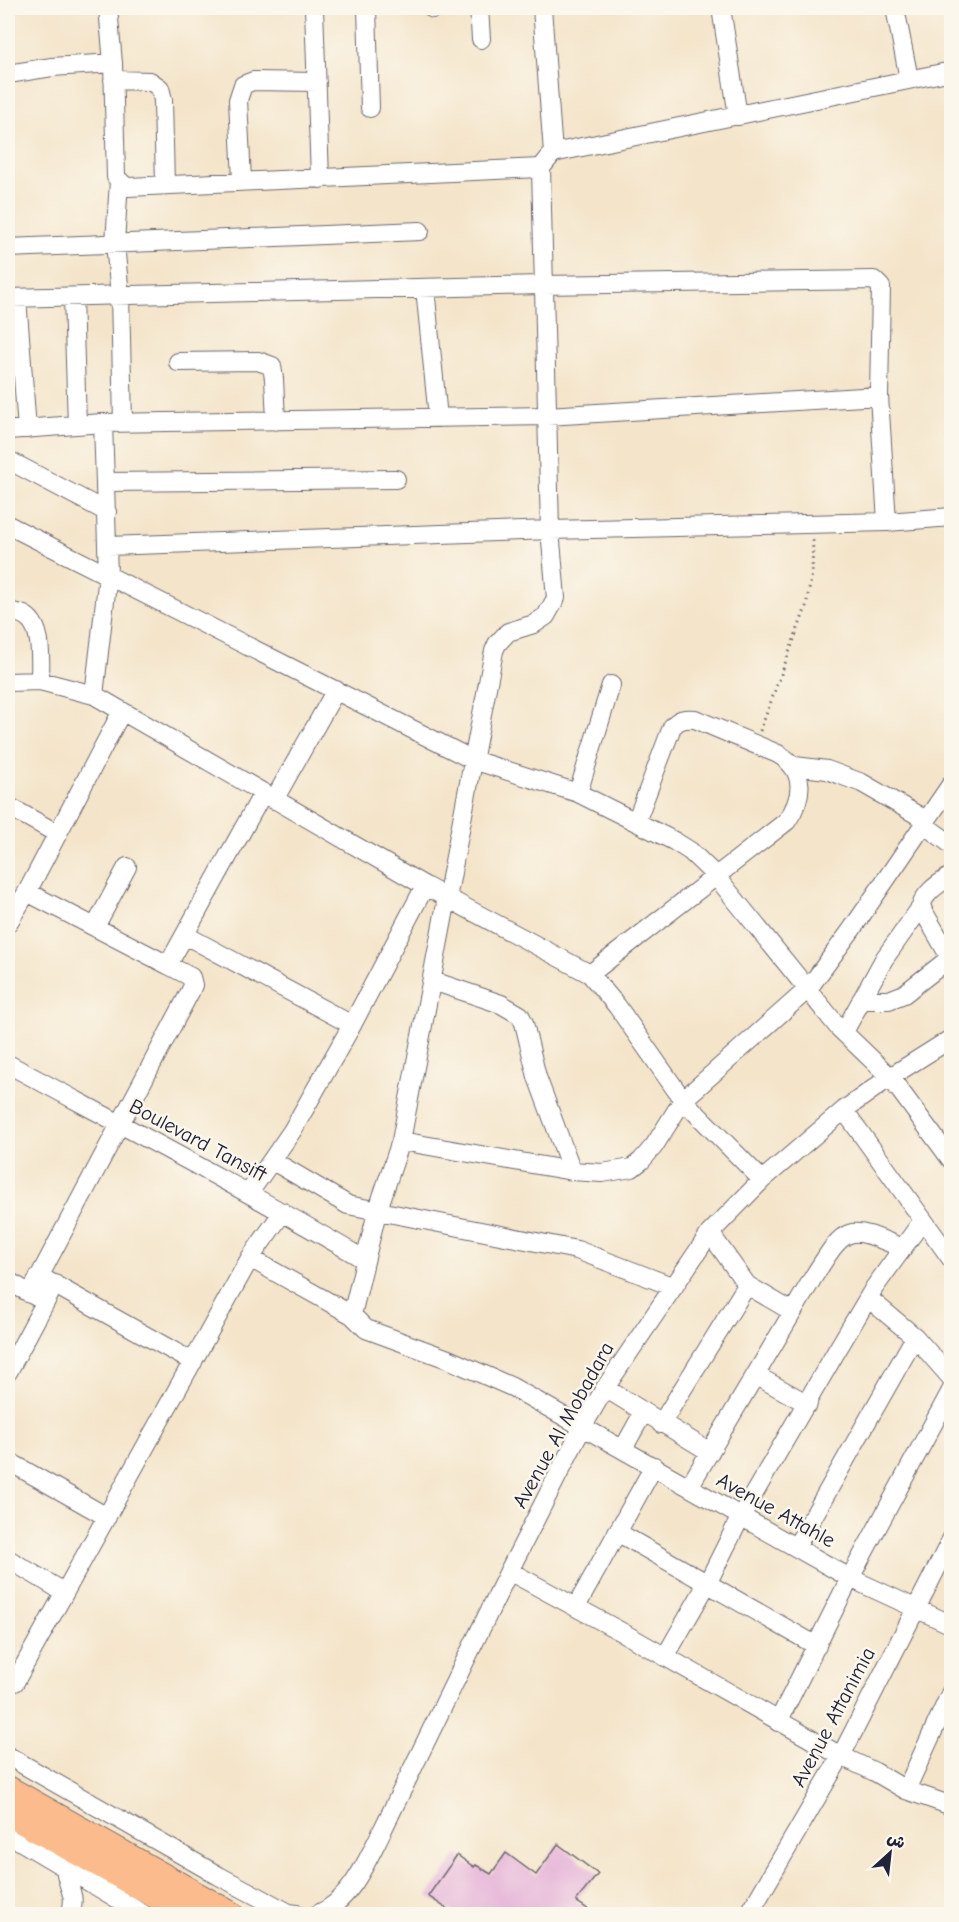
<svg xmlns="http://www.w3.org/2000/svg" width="959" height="1922" font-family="'Comic Neue','Playpen Sans Arabic',sans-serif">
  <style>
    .building { fill: #e4afd7 }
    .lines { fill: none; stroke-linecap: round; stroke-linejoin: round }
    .minor-casing { stroke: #6c666d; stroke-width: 20 }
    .major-casing { stroke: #6c666d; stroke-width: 26 }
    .path { stroke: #6c666d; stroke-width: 3; stroke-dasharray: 1.5 4.5; stroke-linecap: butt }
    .minor { stroke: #fff; stroke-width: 18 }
    .major { stroke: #fbbb8c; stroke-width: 24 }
    .labels { text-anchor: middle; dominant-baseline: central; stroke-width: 5; stroke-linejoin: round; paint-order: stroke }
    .street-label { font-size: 21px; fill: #22223b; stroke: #fbf7ec }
  </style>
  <rect width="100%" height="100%" fill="#fbf7ec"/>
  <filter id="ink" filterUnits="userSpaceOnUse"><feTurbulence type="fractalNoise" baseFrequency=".0167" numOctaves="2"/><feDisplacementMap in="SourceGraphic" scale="12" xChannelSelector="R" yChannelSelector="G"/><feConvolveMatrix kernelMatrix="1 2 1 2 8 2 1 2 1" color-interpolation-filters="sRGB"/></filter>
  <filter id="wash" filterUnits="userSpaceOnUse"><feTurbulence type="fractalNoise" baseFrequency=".008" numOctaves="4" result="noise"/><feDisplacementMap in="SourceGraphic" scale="24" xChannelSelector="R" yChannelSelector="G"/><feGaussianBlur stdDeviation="1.35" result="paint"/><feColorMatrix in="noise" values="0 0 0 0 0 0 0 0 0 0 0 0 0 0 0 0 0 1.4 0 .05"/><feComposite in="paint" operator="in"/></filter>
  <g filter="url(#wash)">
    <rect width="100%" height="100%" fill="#f4e5ca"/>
    <g id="blocks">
      <!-- building -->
      <path class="building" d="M558 1844 598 1874 576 1901 595 1914H455L428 1896 457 1855 474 1867 476 1865 491 1874 506 1853 536 1875Z"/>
    </g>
  </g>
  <g filter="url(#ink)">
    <use href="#blocks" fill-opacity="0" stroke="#6c666d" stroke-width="1.5"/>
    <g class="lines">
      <defs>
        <path id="minor" d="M108 8 113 63 116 177 124 185 128 187 541 168
          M314 8 320 179
          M367 8 370 108
          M433 8V9
          M479 8 481 39
          M542 8 553 153
          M721 8 738 116
          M895 8 909 79
          M8 74 52 67 113 63
          M113 80 150 81 160 88 163 100 165 185
          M242 180 238 100 243 85 253 81 317 82
          M119 181 115 243 120 296 123 423
          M8 248 420 231
          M425 288 438 418
          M73 297 77 425
          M8 298 542 285 874 280 881 287 879 396 887 522
          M17 298 27 429
          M178 362 258 361 272 366 274 379 276 421
          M8 430 103 423 547 416 879 396
          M8 460 107 512
          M106 482 396 479
          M8 525 473 760 578 793 674 841 690 851 716 876 838 1027 890 1077 952 1161
          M108 546 550 530 887 522 952 517
          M8 612C46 611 40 656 40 681
          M8 682 40 681 94 695 425 886 590 974 617 1006 683 1100 762 1180
          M94 695 108 575 103 423
          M795 766 827 770 862 783 926 820
          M578 793 611 685
          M274 800 336 690
          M8 806 58 834
          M923 824 952 845
          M952 875C940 883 924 892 921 907L952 961
          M27 892 168 965 263 793
          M8 923 27 892 122 711
          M95 927 127 867
          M185 935 352 1025
          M590 974 787 821C804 796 806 770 778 754L695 719C684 718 679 719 672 727L636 822
          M433 981 501 1004 520 1015 524 1023 537 1077 572 1171
          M861 1000H889L904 994 950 958
          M844 1032 884 959 921 907
          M8 1064C127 1128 248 1191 365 1260
          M844 1110 952 1260
          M401 1141 572 1171 602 1173 632 1168 641 1161 654 1146 683 1100 808 989 852 929 952 783
          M273 1161 348 1205 577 1250 674 1287
          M249 1193 292 1131 352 1025 425 886
          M710 1233 747 1285 793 1312
          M250 1258 352 1315 366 1329 448 1359 512 1387 850 1578 952 1625
          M39 1276 193 1362
          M8 1281 40 1299
          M30 1294 190 992 193 985 191 977 168 965
          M868 1298 915 1337 952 1379
          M352 1315 377 1212 401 1141 494 651 497 644 508 632 534 624 546 616 556 598 550 530 541 168 553 153 952 71
          M8 1372 55 1284
          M757 1376 808 1404
          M605 1388 710 1452
          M661 1424 747 1285
          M623 1449 643 1413
          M8 1461 107 1517
          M689 1487 814 1276C846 1225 847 1224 902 1248
          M617 1532 817 1646
          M796 1547 915 1337
          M8 1559 64 1592
          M509 1571 618 1630 841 1756 875 1772 906 1790 952 1806
          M576 1607 654 1466
          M665 1657 707 1584 741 1516 836 1352 874 1288 923 1220
          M8 1678 15 1682 250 1258 283 1212
          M778 1722 850 1578 952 1389
          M8 1756 219 1876 289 1913 297 1914
          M906 1790 952 1690
          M8 1834 143 1914
          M67 1861C63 1874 69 1882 72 1895 74 1901 72 1908 71 1914
          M318 1914C352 1900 367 1860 383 1829L509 1571 583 1426 605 1388 710 1233 762 1180 844 1110 890 1077 952 1038
          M749 1914 841 1756 952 1538"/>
        <path id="major" d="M8 1788 232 1914
          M8 1814 187 1914"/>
      </defs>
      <!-- minor casing -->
      <use href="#minor" class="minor-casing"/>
      <!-- major casing -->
      <use href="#major" class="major-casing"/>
      <!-- path -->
      <path class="path" d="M760 731 806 607 812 573 813 540"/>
      <!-- minor -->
      <use href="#minor" class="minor"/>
      <!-- major -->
      <use href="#major" class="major"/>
    </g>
  </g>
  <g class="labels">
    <!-- street labels -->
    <g class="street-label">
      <text transform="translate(198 1140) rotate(28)">Boulevard Tansift</text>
      <text transform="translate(563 1425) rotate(-61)">Avenue Al Mobadara</text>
      <text transform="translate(776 1510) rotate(29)">Avenue Attahle</text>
      <text transform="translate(833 1717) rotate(-62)">Avenue Attanimia</text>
    </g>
  </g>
  <!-- margin -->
  <rect width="959" height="1922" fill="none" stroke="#fbf7ec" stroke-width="30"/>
  <!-- north arrow -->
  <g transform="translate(890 1853) rotate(27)" stroke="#fbf7ec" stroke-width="4.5" paint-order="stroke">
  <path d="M0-4.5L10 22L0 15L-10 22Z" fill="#22223b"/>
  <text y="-9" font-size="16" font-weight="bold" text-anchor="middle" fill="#22223b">ش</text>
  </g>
</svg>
